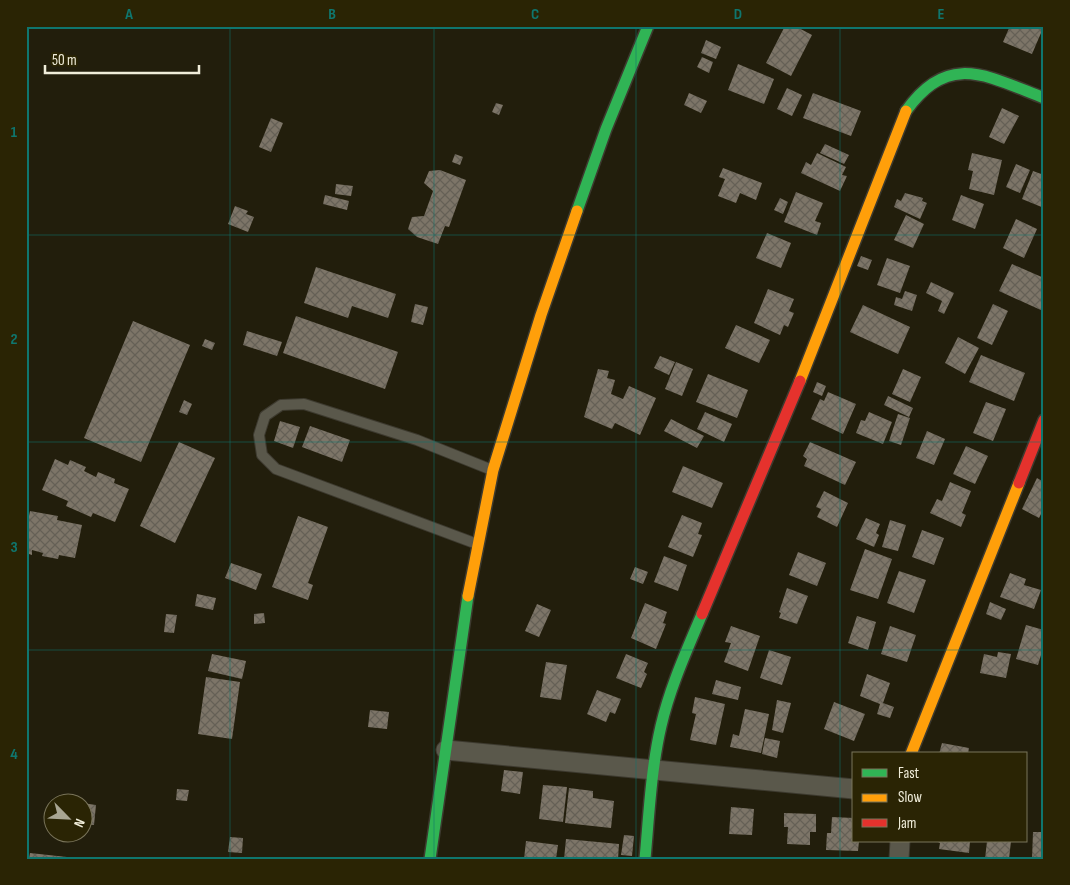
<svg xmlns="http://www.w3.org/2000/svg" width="1070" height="885" font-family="'Sofia Sans Condensed',sans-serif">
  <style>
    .building { fill: url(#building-cross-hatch) }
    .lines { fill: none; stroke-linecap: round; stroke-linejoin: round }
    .lane-casing { stroke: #3d3a2f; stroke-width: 12 }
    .street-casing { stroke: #3d3a2f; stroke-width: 21 }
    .fast-casing { stroke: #3d3a2f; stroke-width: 14 }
    .slow-casing { stroke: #3d3a2f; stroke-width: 14 }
    .jam-casing { stroke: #3d3a2f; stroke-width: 14 }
    .lane { stroke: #5a584b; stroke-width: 10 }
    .street { stroke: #5a584b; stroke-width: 19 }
    .fast { stroke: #30b455; stroke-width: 11 }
    .slow { stroke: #ff9f0a; stroke-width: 11 }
    .jam { stroke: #e5322d; stroke-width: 11 }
    .grid { fill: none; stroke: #0f766e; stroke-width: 1; stroke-opacity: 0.55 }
    .neatline { fill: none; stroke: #0f766e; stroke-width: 2 }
    .grid-label { font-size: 16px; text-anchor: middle; font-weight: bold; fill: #0f766e }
  </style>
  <defs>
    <pattern id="building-cross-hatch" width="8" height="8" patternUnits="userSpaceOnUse" patternTransform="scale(1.25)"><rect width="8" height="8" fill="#7d7568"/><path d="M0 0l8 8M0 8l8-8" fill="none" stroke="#656056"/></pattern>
  </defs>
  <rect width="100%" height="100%" fill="#221e0c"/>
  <!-- building -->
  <path class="building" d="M785 26H795L812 35 791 76 766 63Z
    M1010 26H1044L1032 54 1003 42Z
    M706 40 721 47 716 59 701 53Z
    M702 57 713 62 709 73 697 67Z
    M738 64 774 79 764 104 728 90Z
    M787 88 802 95 792 116 777 109Z
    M689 93 707 101 701 113 684 105Z
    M813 93 861 111 851 136 803 118Z
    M496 103 503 105 499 115 492 112Z
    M1002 108 1019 116 1004 144 989 137Z
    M271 118 283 123 271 152 259 147Z
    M825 144 849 155 844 164 820 153Z
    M817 153 846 167 842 175 847 176 840 191 801 173 806 162 811 165Z
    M972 153 1002 160 994 195 969 189 973 171 968 170Z
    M455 154 463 157 460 165 452 162Z
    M1016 164 1030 170 1020 193 1006 187Z
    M723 168 762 183 756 200 740 193 736 203 718 196 725 179 719 177Z
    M440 170 466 180 449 227 445 226 438 244 417 237 408 229 412 217 424 216 433 191 424 183 429 171Z
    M1033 171 1044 175V208L1022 199Z
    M336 184 353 186 351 196 335 194Z
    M796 192 823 203 815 221 821 223 817 235 784 222Z
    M905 193 923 198 922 201 927 203 920 219 894 207 897 199 901 201Z
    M325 195 349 201 347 210 323 204Z
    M961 195 984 204 975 229 952 220Z
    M780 198 788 202 783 214 774 210Z
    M235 206 248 211 246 214 254 217 248 232 228 224Z
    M906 215 924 224 913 248 894 240Z
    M1016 219 1037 229 1024 258 1003 248Z
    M767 233 791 243 781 268 756 258Z
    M861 256 872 260 868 270 857 266Z
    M887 258 910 266 900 293 877 285Z
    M1012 264 1044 278 1043 311 999 291Z
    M316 267 396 294 388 318 352 306 348 318 304 303Z
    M931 282 954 293 944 314 938 311 942 301 926 293Z
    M768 289 794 299 789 311 794 313 788 327 784 325 780 335 754 323Z
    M905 291 917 295 912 311 894 305 896 297 902 299Z
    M415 304 428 307 423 325 411 322Z
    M993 304 1008 311 992 345 977 338Z
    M863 305 910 327 898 354 850 332Z
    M296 316 398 352 385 389 283 353Z
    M133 321 190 345 141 462 84 438Z
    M736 325 770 340 759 363 725 348Z
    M247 331 282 342 277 356 243 345Z
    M958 337 979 348 965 374 945 363Z
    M205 339 215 343 212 350 202 346Z
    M981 355 1025 373 1014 401 969 382Z
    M660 356 675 362 669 375 654 368Z
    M676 362 693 369 682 396 665 389Z
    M598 369 609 371 607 378 615 380 611 394 623 399 629 386 656 398 640 435 615 423 612 429 584 417Z
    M903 369 921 377 910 402 892 394Z
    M708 374 748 390 737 418 696 402Z
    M817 382 826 386 822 396 813 392Z
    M828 392 856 404 843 434 811 419 820 399 824 401Z
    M888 396 913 408 909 417 884 405Z
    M184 400 192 404 187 415 179 412Z
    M986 402 1006 409 993 441 973 433Z
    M705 412 732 424 724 442 697 429Z
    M869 412 892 422 883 444 856 433 861 420 865 421Z
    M898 414 910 418 901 445 889 441Z
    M671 419 704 436 697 448 664 431Z
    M280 421 300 427 293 448 274 441Z
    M310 426 350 440 342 462 302 447Z
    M927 431 945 439 934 465 916 458Z
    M179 442 215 458 175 543 140 526Z
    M810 442 856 462 845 485 804 466 807 459 803 456Z
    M966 446 988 456 975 484 953 474Z
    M55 459 68 465 70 460 86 467 84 471 96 477 98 472 115 479 114 483 129 489 115 522 93 513 91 517 66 506 68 501 42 490Z
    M683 466 723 483 712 508 672 492Z
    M1037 478 1044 482V508L1039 518 1022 509Z
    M950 482 971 491 962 513 966 515 961 527 930 513 937 499 942 501Z
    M824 491 848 503 837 527 817 517 821 509 816 507Z
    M30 511 58 516 57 520 82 525 75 558 59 555 58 559 42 556 43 553 32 550V555L26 553V516H29Z
    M682 515 702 523 698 534 702 535 693 557 668 547Z
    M298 516 328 527 308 583 313 585 308 600 272 587Z
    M866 518 880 524 876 533 879 535 874 547 856 539Z
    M890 520 906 525 898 551 882 547Z
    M922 530 944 538 934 565 912 557Z
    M865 549 892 559 878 599 850 590Z
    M798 552 826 563 817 586 789 575Z
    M664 556 687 565 678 591 654 582Z
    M231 563 262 574 256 590 225 578Z
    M635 567 648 572 643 584 630 579Z
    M899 571 926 580 914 613 887 603Z
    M1010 573 1026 579 1024 585 1041 590 1034 609 1000 597Z
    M787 588 808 596 797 624 779 618 781 613 779 612Z
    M197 594 216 598 213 610 195 606Z
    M990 602 1006 609 1001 620 986 614Z
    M645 603 667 612 663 623 666 624 656 649 631 638Z
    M537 604 551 610 539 637 525 631Z
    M264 613 265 623 254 624V614Z
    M166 614 177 615 174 633 164 632Z
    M857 616 876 622 868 650 848 643Z
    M1026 625 1044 630V645L1038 665 1016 659Z
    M731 626 760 636 748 671 724 662 731 643 725 642Z
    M890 626 916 635 907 662 881 654Z
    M769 650 791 657 782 685 760 678Z
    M998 652 1011 654 1006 678 980 673 984 654 997 657Z
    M212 654 246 661 242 679 208 671Z
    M626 654 648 663 644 672 647 674 641 688 616 678Z
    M546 662 567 665 561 700 540 697Z
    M867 674 890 683 883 703 894 707 890 718 877 714 880 704 860 696Z
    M206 677 240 682 232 739 198 734Z
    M716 680 741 687 738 700 712 694Z
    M597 690 621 699 615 714 610 712 606 722 587 714Z
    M695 697 725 704 716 745 690 740 696 714 692 713Z
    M777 700 791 703 783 733 772 730Z
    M834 702 865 714 854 741 824 729Z
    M745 709 769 714 761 753 730 747 733 734 739 736Z
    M370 710 389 712 387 729 368 727Z
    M765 738 780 741 777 758 762 754Z
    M942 743 969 748 968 754H939Z
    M504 770 523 772 520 794 501 791Z
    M543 785 567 787 563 822 539 819Z
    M569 788 593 791V798L614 801 611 828 565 823Z
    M177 789 189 790 187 801 176 800Z
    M82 803 96 805 94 825 82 824Z
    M731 807 754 809 752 835 729 834Z
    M784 813 816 814V832H810V845L787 844 788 827H784Z
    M832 817 854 818V841H859L858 851 826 850 827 833H831Z
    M1033 832H1044V859H1032Z
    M624 835 634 836 632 856 621 855Z
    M230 837 243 838 242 853 228 852Z
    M566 839 619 844 618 859H564Z
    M526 841 558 845 556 859H524Z
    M936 841H970L969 853 939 849 940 843Z
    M987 841H1011L1009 859H985Z
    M30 853 67 857V859H29Z"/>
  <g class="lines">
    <defs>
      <path id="lane" d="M477 544 276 469 262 455 259 435 265 416 281 405 304 404 417 440 492 470"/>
      <path id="street" d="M446 750 854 789
        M899 859 900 841"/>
      <path id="fast" d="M906 111C948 51 987 76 1044 98
        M577 211 606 129 648 26
        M430 859 468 596
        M645 859C649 815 651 769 661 726 670 687 687 650 702 614"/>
      <path id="slow" d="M800 381 906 111
        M468 596 493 470 541 315 577 211
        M911 754 1019 483"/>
      <path id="jam" d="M1019 483 1044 420
        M702 614 800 381"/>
    </defs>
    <!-- lane casing -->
    <use href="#lane" class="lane-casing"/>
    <!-- street casing -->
    <use href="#street" class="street-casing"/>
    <!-- fast casing -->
    <use href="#fast" class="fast-casing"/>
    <!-- slow casing -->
    <use href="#slow" class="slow-casing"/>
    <!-- jam casing -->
    <use href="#jam" class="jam-casing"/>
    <!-- lane -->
    <use href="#lane" class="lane"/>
    <!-- street -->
    <use href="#street" class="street"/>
    <!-- fast -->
    <use href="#fast" class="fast"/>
    <!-- slow -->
    <use href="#slow" class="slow"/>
    <!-- jam -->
    <use href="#jam" class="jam"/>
  </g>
  <!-- grid -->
  <path class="grid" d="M230 26V859M434 26V859M636 26V859M840 26V859M26 235H1044M26 442H1044M26 650H1044"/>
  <!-- border -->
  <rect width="1070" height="885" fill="none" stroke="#2a2404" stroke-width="55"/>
  <!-- legend -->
  <rect x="852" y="752" width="175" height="90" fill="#2a2404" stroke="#79745a"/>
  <rect x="862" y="769" width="25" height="8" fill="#30b455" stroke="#79745a"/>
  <text x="898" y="778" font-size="15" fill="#f0edda">Fast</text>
  <rect x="862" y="794" width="25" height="8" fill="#ff9f0a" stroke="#79745a"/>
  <text x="898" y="802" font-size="15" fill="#f0edda">Slow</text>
  <rect x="862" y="819" width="25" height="8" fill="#e5322d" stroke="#79745a"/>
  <text x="898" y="828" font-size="15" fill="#f0edda">Jam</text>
  <!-- north arrow -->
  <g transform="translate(68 818) rotate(114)"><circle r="24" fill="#2a2404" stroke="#79745a"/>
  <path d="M0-4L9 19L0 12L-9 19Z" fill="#a8a592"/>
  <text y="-8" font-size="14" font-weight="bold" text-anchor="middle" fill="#f0edda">N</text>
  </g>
  <!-- scale -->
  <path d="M45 65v8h154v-8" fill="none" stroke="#f0edda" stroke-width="2.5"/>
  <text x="52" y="65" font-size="15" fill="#f0edda" stroke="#2a2404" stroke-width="4" paint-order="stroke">50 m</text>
  <rect x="28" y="28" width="1014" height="830" class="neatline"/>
  <g class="grid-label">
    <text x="129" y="19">A</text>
    <text x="332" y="19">B</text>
    <text x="535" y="19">C</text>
    <text x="738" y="19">D</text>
    <text x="941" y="19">E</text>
    <text x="14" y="137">1</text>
    <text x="14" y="344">2</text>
    <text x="14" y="552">3</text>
    <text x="14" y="759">4</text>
  </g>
</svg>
